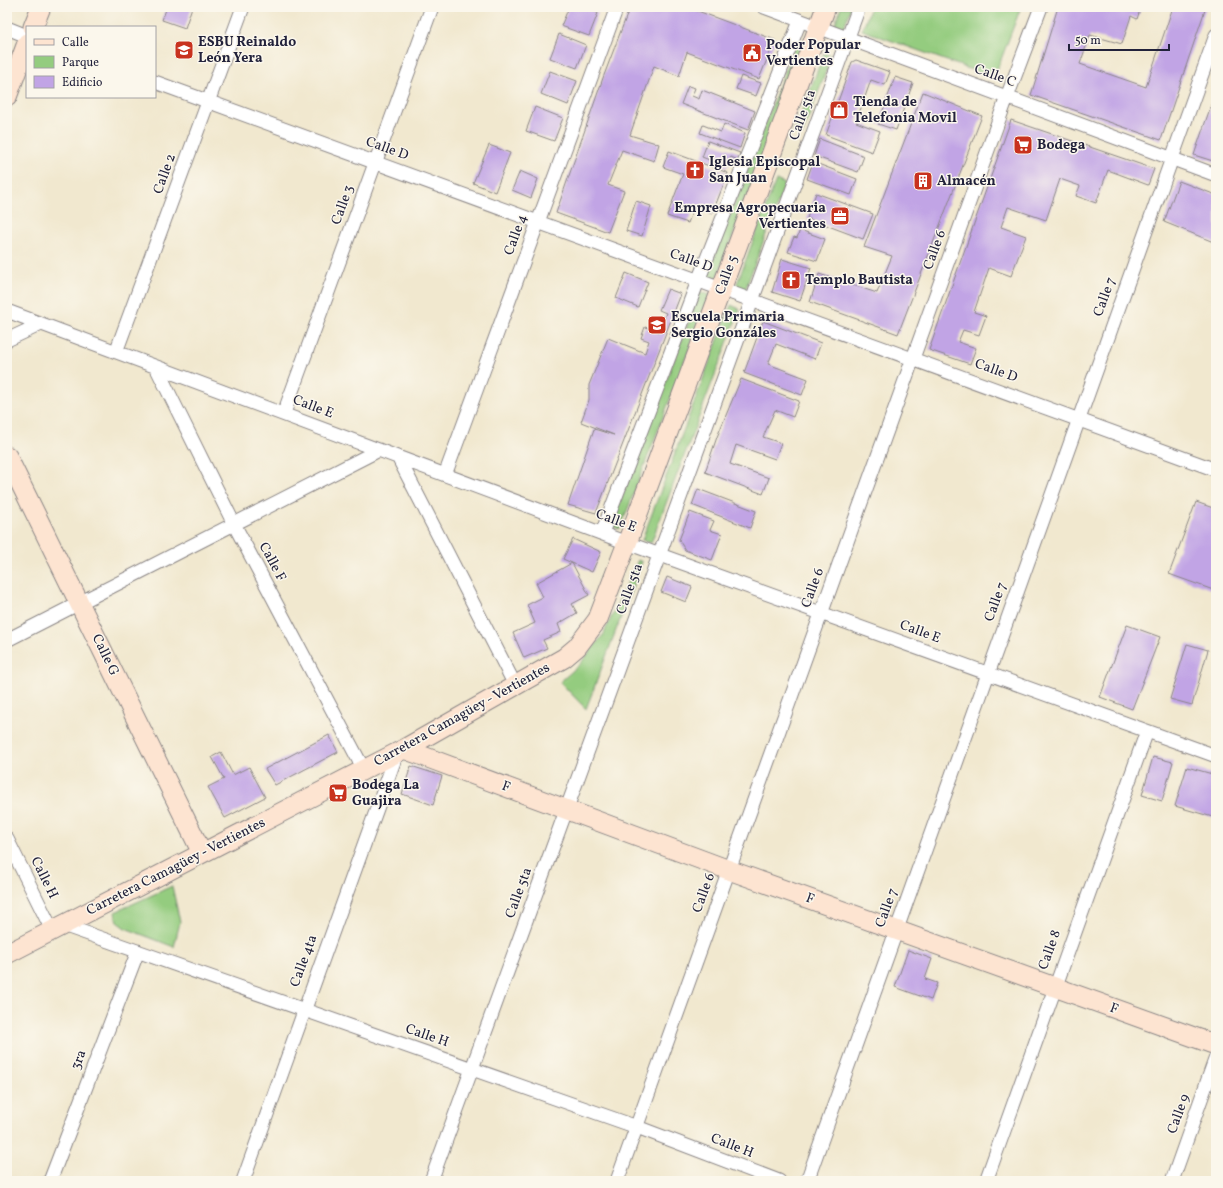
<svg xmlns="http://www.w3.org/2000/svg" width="1223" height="1188" font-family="Vollkorn,serif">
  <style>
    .green { fill: #94cc7f; stroke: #5b775d }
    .building { fill: #c1a4e5 }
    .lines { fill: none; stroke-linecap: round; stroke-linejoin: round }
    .street-casing { stroke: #8a8585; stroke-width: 15 }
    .secondary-casing { stroke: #8a8585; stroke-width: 21 }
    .street { stroke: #fff; stroke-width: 13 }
    .secondary { stroke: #fde4d1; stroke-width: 19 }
    .labels { text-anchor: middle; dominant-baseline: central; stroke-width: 3; stroke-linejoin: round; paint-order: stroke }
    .poi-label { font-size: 14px; font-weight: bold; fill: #22223b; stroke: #fbf7ec; text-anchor: start }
    .street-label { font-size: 14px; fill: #22223b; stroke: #fbf7ec }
  </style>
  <rect width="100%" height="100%" fill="#fbf7ec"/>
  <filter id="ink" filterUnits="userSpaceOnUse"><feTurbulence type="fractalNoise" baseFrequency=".025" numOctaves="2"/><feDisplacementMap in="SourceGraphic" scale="8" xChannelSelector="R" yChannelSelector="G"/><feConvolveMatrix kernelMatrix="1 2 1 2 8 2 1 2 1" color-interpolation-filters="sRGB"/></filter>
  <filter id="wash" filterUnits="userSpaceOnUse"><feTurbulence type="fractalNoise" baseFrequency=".012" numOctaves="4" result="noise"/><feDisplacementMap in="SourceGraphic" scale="16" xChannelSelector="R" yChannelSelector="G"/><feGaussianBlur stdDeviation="0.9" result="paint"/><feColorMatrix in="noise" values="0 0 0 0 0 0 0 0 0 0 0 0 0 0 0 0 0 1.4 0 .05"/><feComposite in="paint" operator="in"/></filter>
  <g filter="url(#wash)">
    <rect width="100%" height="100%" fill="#f1e8cf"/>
    <!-- green -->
    <path class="green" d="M841 7H851L843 30 834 27Z
      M871 7H1021L994 78 862 30Z
      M796 42 806 45 716 280 707 276Z
      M824 53 832 56 802 135 794 132Z
      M776 180 785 184 745 290 736 286Z
      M700 292 710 295 620 529 611 526Z
      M731 305 740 309 651 543 642 540Z
      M638 560 642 562 586 709 560 682 579 665 603 635Z
      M172 886 180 922 174 947 125 928 117 922 115 912Z"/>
    <g id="blocks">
      <!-- building -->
      <path class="building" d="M167 7H192L185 28 162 20Z
        M569 7H582L598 13 589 36 561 26Z
        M630 7H687L775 40 759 79 687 52 679 76 654 66 630 135 659 144 654 161 622 150 608 185 624 191 608 232 556 213 603 78Z
        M1058 7H1141L1137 19 1131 16 1122 44 1090 35 1080 64 1146 87 1173 7H1206L1161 140 1031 95Z
        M559 34 586 45 577 68 550 58Z
        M856 60 890 72 885 85 871 80 856 122 880 131 872 152 826 135 852 62Z
        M550 71 577 81 568 105 541 94Z
        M741 76 761 83 756 96 736 89Z
        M895 77 913 83 896 130 878 124Z
        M688 86 695 88 692 96 699 99 702 90 755 111 748 130 681 104Z
        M1216 91V162L1194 155Z
        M923 92 982 116 898 334 810 302 819 274 877 293 892 256 864 247Z
        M535 107 563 118 554 141 526 131Z
        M1011 120 1154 169 1148 185 1108 170 1096 203 1076 196 1080 186 1060 179 1046 220 1008 207 1001 227 1026 236 1011 276 989 268 974 312 986 316 979 335 963 330 958 342 976 348 970 364 929 350Z
        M724 124 745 133 740 148 700 133 703 125 721 132Z
        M820 139 864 156 858 172 814 156Z
        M708 141 740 153 738 160 731 157 727 167 702 157Z
        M489 145 510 153 495 192 473 183Z
        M669 151 728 173 712 214 694 207 688 223 667 216 683 174 663 167Z
        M813 162 857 179 851 195 807 179Z
        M520 171 538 179 531 198 512 190Z
        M1179 181 1216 195V243L1164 222Z
        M816 193 873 214 863 239 807 218Z
        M636 201 651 206 642 236 626 231Z
        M800 230 825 239 817 261 788 252 794 237 797 238Z
        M782 259 811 268 800 301 772 292Z
        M626 273 648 282 638 307 616 298Z
        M668 289 681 294 596 513 568 505 594 429 614 435 581 422 589 400V385L608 338 645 353 649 341 641 338 645 327 659 332 666 313 659 310Z
        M763 321 821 343 815 359 776 344 768 364 808 379 802 395 744 373Z
        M741 379 799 401 793 417 775 410 763 437 781 443 775 459 736 445 730 464 769 478 763 494 705 472 717 437Z
        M698 489 756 511 750 528 692 505Z
        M1196 502 1216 509V591L1169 574Z
        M690 512 714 521 710 530 722 534 712 560 685 550 679 540Z
        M573 539 601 552 592 572 563 559Z
        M572 563 589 595 572 604 577 613 558 624 561 632 543 640 547 648 524 658 513 633 535 623 527 605 543 597 536 583Z
        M667 577 692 587 686 602 661 592Z
        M1127 625 1160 637 1132 709 1100 697Z
        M1187 644 1208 650 1192 705 1170 699Z
        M329 735 338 752 275 785 265 769Z
        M221 752 233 775 249 767 265 797 225 818 208 787 224 779 212 757Z
        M1153 757 1173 762 1162 801 1142 795Z
        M411 766 442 776 433 805 402 794Z
        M1187 767 1216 775V818L1175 806Z
        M908 950 932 959 925 979 937 983 931 1000 895 987Z"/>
    </g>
  </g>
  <g filter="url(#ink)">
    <use href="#blocks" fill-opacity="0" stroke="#8a8585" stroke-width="1"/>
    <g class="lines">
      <defs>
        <path id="street" d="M764 7 1216 175
          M7 28 27 36
          M155 82 1216 470
          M7 311 627 543 1216 756
          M7 340 41 324
          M116 352 243 7
          M156 367 234 524 364 770
          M284 413 432 7
          M398 457 516 687
          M445 475 617 7
          M602 533 698 281 800 21
          M7 640 379 450
          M7 839 52 930
          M63 925 637 1127 779 1181
          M50 1181 138 951
          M243 1181 397 753
          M431 1181 859 7
          M617 1181 1007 97 1041 7
          M807 1181 1216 35
          M986 1181 1147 731
          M1172 1181 1216 1057"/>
        <path id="secondary" d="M33 27 41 7
          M7 97 27 43
          M7 456 202 853
          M404 749 729 870 1216 1045
          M7 954 404 749 564 658 577 647 598 619 627 543 826 7"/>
      </defs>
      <!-- street casing -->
      <use href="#street" class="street-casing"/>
      <!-- secondary casing -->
      <use href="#secondary" class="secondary-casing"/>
      <!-- street -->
      <use href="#street" class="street"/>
      <!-- secondary -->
      <use href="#secondary" class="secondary"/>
    </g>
  </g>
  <!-- icons -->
  <defs>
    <symbol id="school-square" viewBox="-11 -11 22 22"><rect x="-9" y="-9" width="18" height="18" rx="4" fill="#c8321e" stroke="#fbf7ec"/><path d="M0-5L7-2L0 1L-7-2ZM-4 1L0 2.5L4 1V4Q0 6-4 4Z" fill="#fff"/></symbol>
    <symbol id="civic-square" viewBox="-11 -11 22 22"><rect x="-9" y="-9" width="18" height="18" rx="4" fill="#c8321e" stroke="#fbf7ec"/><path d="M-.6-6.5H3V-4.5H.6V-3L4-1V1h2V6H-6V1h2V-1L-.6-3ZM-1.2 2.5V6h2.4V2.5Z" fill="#fff"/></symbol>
    <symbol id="shop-square" viewBox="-11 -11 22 22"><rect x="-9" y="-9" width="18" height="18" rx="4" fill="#c8321e" stroke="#fbf7ec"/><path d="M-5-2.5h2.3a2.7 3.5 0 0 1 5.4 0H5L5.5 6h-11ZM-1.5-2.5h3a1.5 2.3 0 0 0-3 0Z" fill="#fff"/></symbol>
    <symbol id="supermarket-square" viewBox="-11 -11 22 22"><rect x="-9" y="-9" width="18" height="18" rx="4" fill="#c8321e" stroke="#fbf7ec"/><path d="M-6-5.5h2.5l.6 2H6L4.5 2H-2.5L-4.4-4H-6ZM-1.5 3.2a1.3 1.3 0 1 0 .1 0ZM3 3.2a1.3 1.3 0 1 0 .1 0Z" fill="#fff"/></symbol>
    <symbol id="church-square" viewBox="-11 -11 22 22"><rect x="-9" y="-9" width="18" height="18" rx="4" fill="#c8321e" stroke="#fbf7ec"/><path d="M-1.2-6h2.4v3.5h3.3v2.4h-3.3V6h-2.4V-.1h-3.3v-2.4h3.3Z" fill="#fff"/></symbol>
    <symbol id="building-square" viewBox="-11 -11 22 22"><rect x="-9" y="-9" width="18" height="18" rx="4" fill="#c8321e" stroke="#fbf7ec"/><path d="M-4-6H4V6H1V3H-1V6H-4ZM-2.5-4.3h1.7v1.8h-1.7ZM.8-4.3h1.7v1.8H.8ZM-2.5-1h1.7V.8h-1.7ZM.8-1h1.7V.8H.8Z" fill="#fff"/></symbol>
    <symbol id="office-square" viewBox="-11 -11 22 22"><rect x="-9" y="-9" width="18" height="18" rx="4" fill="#c8321e" stroke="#fbf7ec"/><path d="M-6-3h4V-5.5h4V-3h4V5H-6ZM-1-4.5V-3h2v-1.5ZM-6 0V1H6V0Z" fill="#fff"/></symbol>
  </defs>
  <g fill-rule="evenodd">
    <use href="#school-square" x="173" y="39" width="22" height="22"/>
    <use href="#civic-square" x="741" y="42" width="22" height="22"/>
    <use href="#shop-square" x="828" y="99" width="22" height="22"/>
    <use href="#supermarket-square" x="1012" y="134" width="22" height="22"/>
    <use href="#church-square" x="684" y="159" width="22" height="22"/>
    <use href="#building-square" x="912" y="170" width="22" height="22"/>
    <use href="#office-square" x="829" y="205" width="22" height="22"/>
    <use href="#church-square" x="780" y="269" width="22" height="22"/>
    <use href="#school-square" x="646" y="314" width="22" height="22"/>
    <use href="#supermarket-square" x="327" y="782" width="22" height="22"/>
  </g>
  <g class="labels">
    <!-- poi labels -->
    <g class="poi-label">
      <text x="198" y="42">ESBU Reinaldo<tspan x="198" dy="16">León Yera</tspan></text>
      <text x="766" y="45">Poder Popular<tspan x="766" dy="16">Vertientes</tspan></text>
      <text x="853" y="102">Tienda de<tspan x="853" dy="16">Telefonia Movil</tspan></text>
      <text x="1037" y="145">Bodega</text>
      <text x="709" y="162">Iglesia Episcopal<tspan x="709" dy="16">San Juan</tspan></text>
      <text x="937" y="181">Almacén</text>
      <text x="826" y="208" text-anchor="end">Empresa Agropecuaria<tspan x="826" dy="16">Vertientes</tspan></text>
      <text x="805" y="280">Templo Bautista</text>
      <text x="671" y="317">Escuela Primaria<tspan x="671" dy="16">Sergio Gonzáles</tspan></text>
      <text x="352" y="785">Bodega La<tspan x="352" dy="16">Guajira</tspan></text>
    </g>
    <!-- street labels -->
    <g class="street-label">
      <text transform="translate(995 76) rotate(20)">Calle C</text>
      <text transform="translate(803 115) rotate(-70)">Calle 5ta</text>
      <text transform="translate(387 149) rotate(20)">Calle D</text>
      <text transform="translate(165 174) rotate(-70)">Calle 2</text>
      <text transform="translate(343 205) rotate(-70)">Calle 3</text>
      <text transform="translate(516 235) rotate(-70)">Calle 4</text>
      <text transform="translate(935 250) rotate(-70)">Calle 6</text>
      <text transform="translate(691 261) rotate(20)">Calle D</text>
      <text transform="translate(727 275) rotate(-70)">Calle 5</text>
      <text transform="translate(1105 297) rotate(-70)">Calle 7</text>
      <text transform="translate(996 371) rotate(20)">Calle D</text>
      <text transform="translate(313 407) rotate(21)">Calle E</text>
      <text transform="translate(616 521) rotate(20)">Calle E</text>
      <text transform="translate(272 562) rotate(62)">Calle F</text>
      <text transform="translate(813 588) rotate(-70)">Calle 6</text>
      <text transform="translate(630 589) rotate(-70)">Calle 5ta</text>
      <text transform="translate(996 602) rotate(-70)">Calle 7</text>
      <text transform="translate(920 632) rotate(20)">Calle E</text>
      <text transform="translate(105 655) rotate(64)">Calle G</text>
      <text transform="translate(462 715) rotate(-29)">Carretera Camagüey - Vertientes</text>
      <text transform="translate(506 787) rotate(20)">F</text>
      <text transform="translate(176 867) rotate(-27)">Carretera Camagüey - Vertientes</text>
      <text transform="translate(44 878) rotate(64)">Calle H</text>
      <text transform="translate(519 893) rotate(-70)">Calle 5ta</text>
      <text transform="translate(704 893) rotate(-70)">Calle 6</text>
      <text transform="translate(810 899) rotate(20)">F</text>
      <text transform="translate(887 908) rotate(-70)">Calle 7</text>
      <text transform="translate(1050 950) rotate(-70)">Calle 8</text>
      <text transform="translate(304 961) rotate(-70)">Calle 4ta</text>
      <text transform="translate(1114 1009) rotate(20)">F</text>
      <text transform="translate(427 1036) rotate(19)">Calle H</text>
      <text transform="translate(79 1060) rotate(-69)">3ra</text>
      <text transform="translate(1179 1114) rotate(-70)">Calle 9</text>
      <text transform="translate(732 1146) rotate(21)">Calle H</text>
    </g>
  </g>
  <!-- margin -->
  <rect width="1223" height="1188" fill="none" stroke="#fbf7ec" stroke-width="24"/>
  <!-- legend -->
  <rect x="26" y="26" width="130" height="72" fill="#fbf7ec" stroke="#a4a2a5"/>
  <rect x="34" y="39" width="20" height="6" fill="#fde4d1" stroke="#a4a2a5"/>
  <text x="62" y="46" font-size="12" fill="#22223b">Calle</text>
  <rect x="34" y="56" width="20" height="12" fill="#94cc7f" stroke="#a4a2a5"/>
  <text x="62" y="66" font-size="12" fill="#22223b">Parque</text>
  <rect x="34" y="76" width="20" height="12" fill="#c1a4e5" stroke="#a4a2a5"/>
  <text x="62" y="86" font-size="12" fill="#22223b">Edificio</text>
  <!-- scale -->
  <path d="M1069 44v6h100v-6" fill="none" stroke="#22223b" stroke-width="2"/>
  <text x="1075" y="44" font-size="12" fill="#22223b" stroke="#fbf7ec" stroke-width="3" paint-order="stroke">50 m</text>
</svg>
